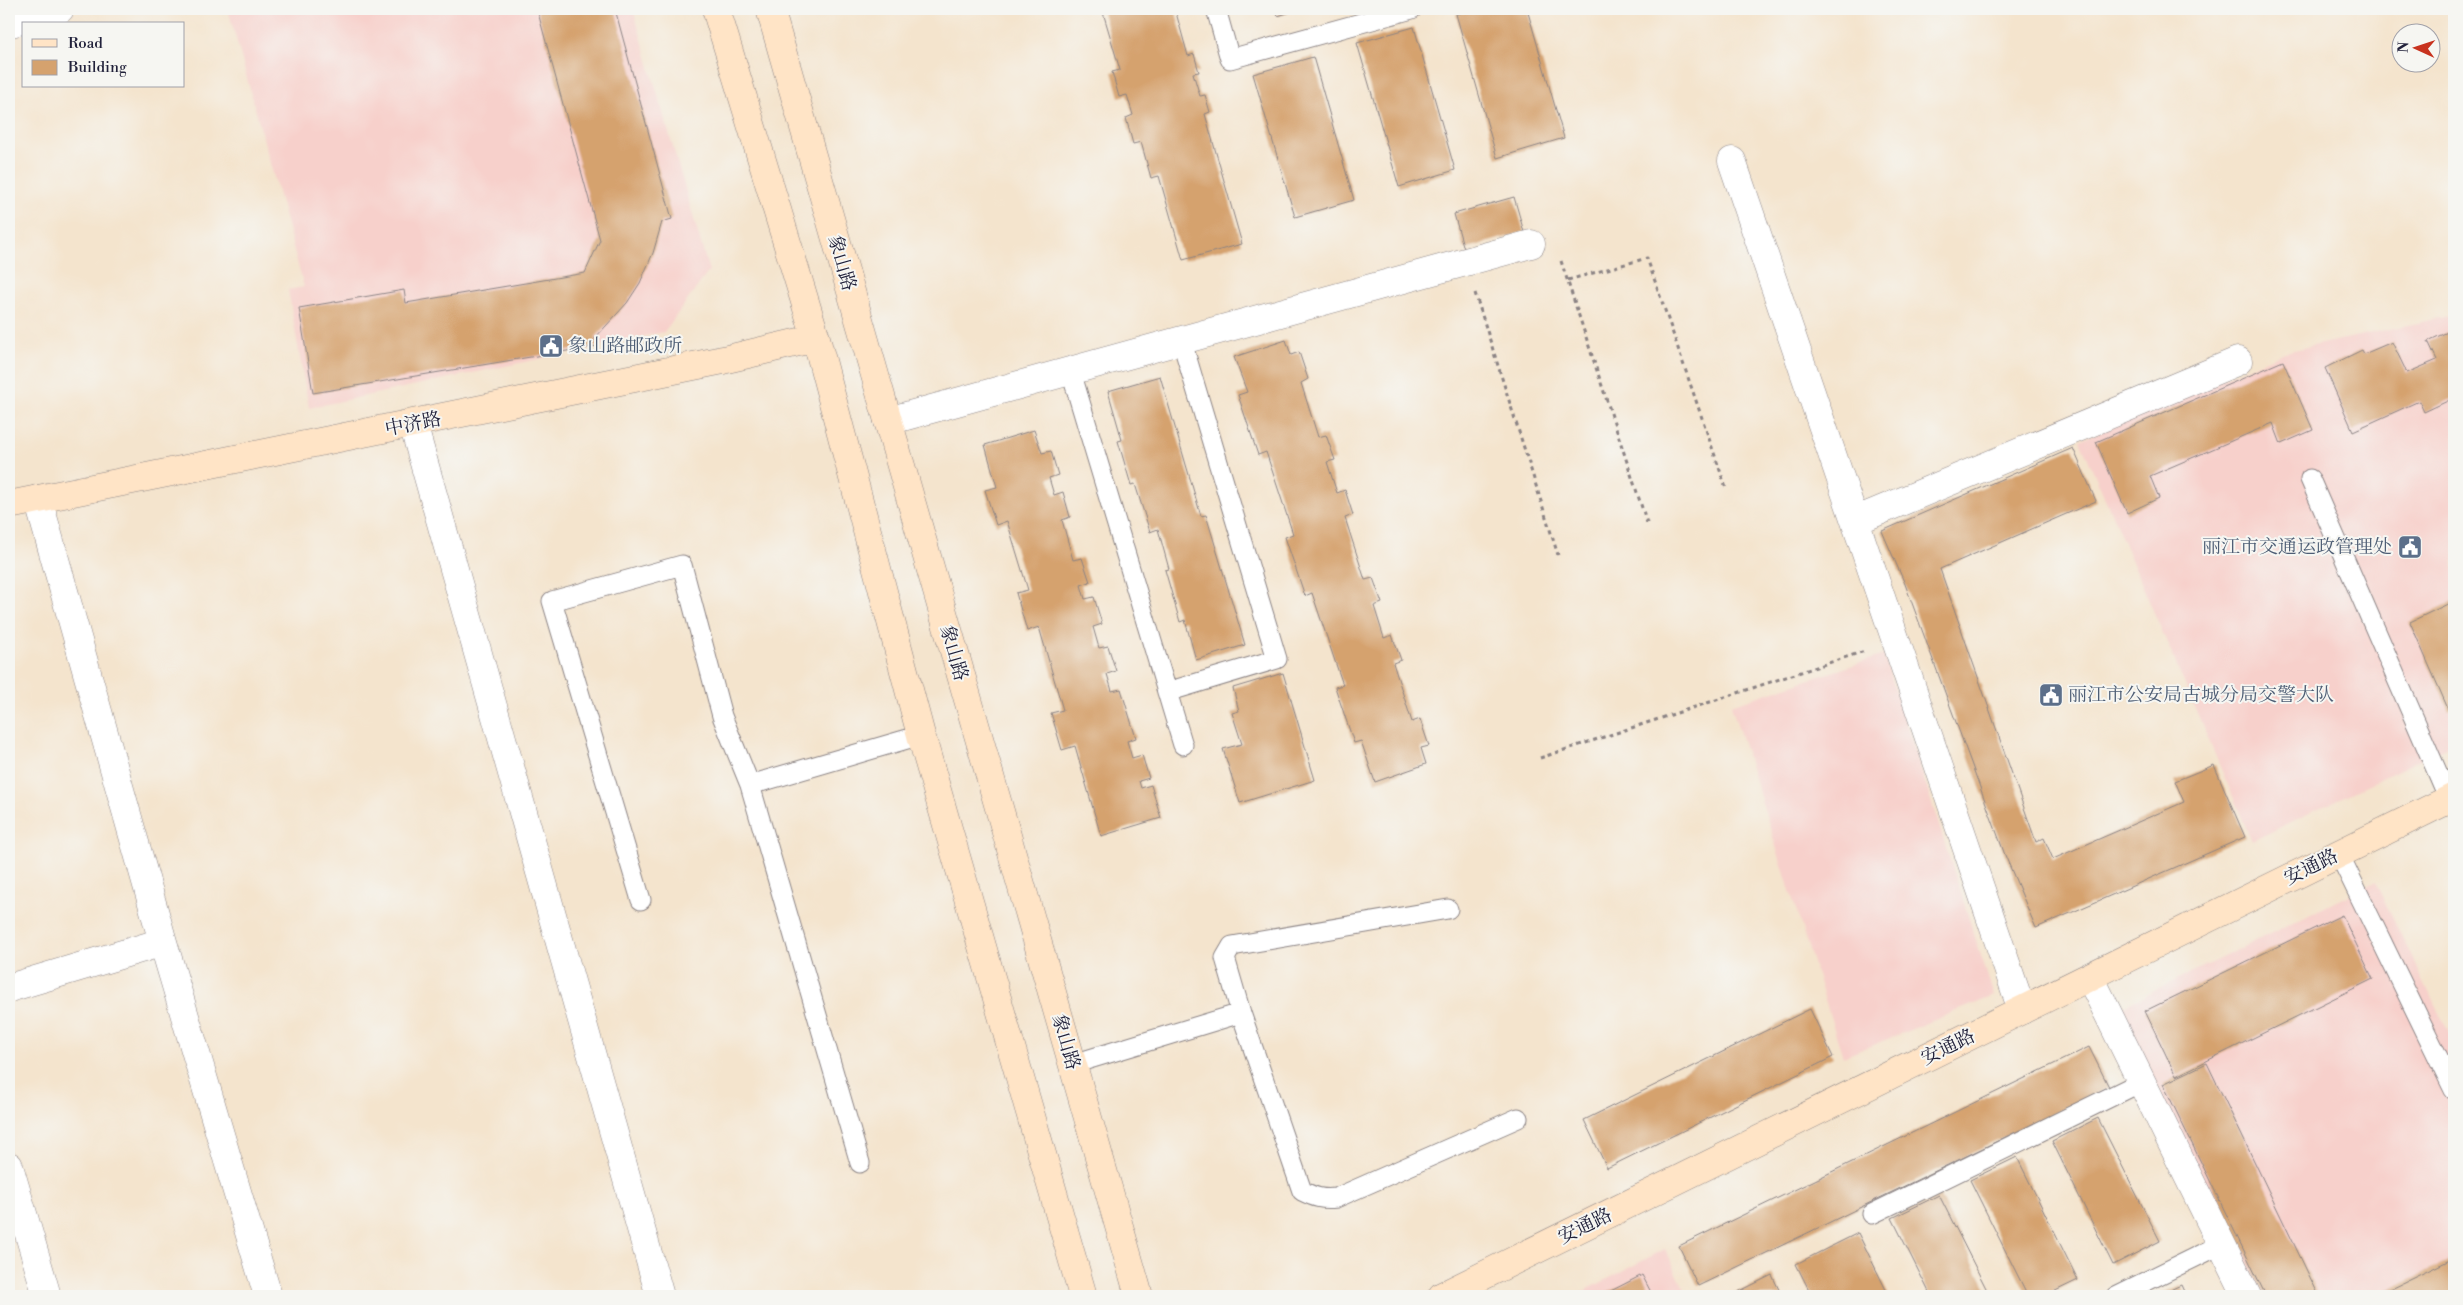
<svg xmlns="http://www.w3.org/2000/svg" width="2463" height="1305" font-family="'Libre Bodoni','Noto Serif SC',serif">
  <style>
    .built { fill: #f7d0cb }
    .building { fill: #d5a26e }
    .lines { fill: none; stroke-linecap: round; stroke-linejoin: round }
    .lane-casing { stroke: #8b8384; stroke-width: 21 }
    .street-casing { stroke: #8b8384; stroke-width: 29 }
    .secondary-casing { stroke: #8b8384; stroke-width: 29 }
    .path { stroke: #8b8384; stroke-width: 3; stroke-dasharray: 4 4; stroke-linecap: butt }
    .lane { stroke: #fff; stroke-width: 19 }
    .street { stroke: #fff; stroke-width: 28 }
    .secondary { stroke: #ffe4c6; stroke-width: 28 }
    .labels { text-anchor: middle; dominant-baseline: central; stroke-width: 4; stroke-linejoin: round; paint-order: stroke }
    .street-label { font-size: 19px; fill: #22223b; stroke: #f6f6f2 }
    .service-label { font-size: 19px; fill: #4e5e75; stroke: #f6f6f2; text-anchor: start }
  </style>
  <rect width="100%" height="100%" fill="#f6f6f2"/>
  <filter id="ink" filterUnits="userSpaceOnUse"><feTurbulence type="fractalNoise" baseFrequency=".02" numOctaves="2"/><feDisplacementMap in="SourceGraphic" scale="10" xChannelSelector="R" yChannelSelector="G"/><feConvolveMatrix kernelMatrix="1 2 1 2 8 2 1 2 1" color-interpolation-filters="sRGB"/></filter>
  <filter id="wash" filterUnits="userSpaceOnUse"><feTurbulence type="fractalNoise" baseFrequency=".0096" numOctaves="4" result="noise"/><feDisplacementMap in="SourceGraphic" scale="20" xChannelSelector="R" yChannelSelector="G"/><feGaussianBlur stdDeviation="1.12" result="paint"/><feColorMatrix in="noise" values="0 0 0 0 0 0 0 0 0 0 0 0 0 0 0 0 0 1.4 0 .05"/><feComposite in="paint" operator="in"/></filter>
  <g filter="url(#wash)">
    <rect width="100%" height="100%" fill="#f4e4cd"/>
    <!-- built -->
    <path class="built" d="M228 9H633L709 271 664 332 309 408 288 290 304 287Z
      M2454 315V743L2252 841 2080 440 2285 352Z
      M1884 655 1994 996 1843 1057 1731 705Z
      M2375 882 2454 1043V1296H2258L2118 1009Z
      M1665 1249 1688 1296H1575Z"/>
    <g id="blocks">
      <!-- building -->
      <path class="building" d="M537 9H615L672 219 662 222 653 253 640 283 627 303 595 338 597 346 313 393 299 308 404 290 406 303 585 273 600 240Z
        M1102 9H1175L1188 56 1194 54 1199 72 1193 73 1200 96 1205 95 1210 112 1205 114 1242 244 1183 260 1159 176 1151 178 1141 142 1133 144 1126 118 1133 115 1127 95 1119 97 1112 72 1120 70Z
        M1276 9H1300L1278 16Z
        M1476 9H1527L1564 138 1497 158 1456 14Z
        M1414 27 1455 170 1399 187 1357 43Z
        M1313 57 1354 200 1295 217 1253 74Z
        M1514 197 1524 232 1464 249 1454 214Z
        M2454 329V398L2424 412 2419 401 2353 431 2325 368 2362 350 2364 354 2392 342 2407 373 2437 360 2428 341Z
        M1286 340 1291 355 1299 352 1308 379 1301 383 1318 437 1326 435 1335 460 1327 462 1337 493 1345 490 1353 515 1345 518 1365 580 1373 578 1382 603 1374 606 1384 638 1392 635 1401 660 1393 663 1412 722 1420 719 1429 746 1421 748 1426 764 1375 782 1361 741 1354 743 1335 687 1343 685 1312 593 1305 596 1285 537 1293 534 1266 452 1258 455 1238 395 1247 392 1234 357Z
        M2283 361 2313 430 2281 444 2273 423 2150 476 2159 498 2127 513 2096 442Z
        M1160 376 1201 516 1206 515 1245 645 1196 660 1185 620 1180 622 1165 570 1169 569 1158 529 1150 532 1135 484 1131 485 1118 441 1122 440 1108 391Z
        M1034 430 1042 453 1051 451 1058 475 1049 478 1054 495 1063 492 1070 517 1062 520 1073 560 1082 558 1090 582 1081 585 1085 599 1094 597 1102 624 1093 627 1099 648 1108 646 1116 671 1107 674 1112 691 1121 689 1136 738 1127 741 1132 758 1142 755 1149 778 1139 781 1141 788 1151 785 1161 818 1101 836 1075 746 1062 750 1051 713 1063 710 1039 627 1027 631 1016 593 1028 590 1007 521 996 525 985 490 997 487 985 445Z
        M2073 448 2096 501 1940 569 2036 842 2044 838 2053 859 2184 802 2175 781 2214 765 2245 837 2036 928 2005 855 1905 584 1882 531Z
        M2454 601V708L2449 711 2410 622Z
        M1283 673 1315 780 1240 803 1223 749 1242 744 1232 713 1239 711 1233 688Z
        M2342 915 2373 979 2176 1076 2145 1011Z
        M1810 1009 1833 1057 1607 1168 1584 1120Z
        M2089 1047 2109 1087 1698 1286 1679 1246Z
        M2207 1063 2319 1296H2266L2163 1084Z
        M2098 1118 2160 1241 2113 1265 2052 1141Z
        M2017 1157 2078 1280 2045 1296H2028L1970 1180Z
        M1939 1195 1990 1296H1931L1892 1218Z
        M1858 1233 1889 1296H1812L1796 1264Z
        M2454 1258V1296H2376Z
        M1642 1275 1653 1296H1601Z
        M1772 1275 1782 1296H1730Z
        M2181 1285 2186 1296H2157Z"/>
    </g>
  </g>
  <g filter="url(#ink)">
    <use href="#blocks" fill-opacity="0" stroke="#8b8384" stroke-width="1"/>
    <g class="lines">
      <defs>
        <path id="lane" d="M1216 9 1230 59 1412 9
          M1071 372 1183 745
          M2310 479 2449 799
          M1167 692 1277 659 1182 342
          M750 785 921 735
          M2339 854 2454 1090
          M641 900 552 601 682 565 722 716 750 785 860 1163
          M1448 909 1232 946 1225 958 1241 1013 1302 1191C1314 1197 1323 1200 1336 1198L1518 1118
          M1073 1064 1241 1013
          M1872 1214 2141 1082
          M2116 1296 2222 1244"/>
        <path id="street" d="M11 23 60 9
          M1732 161 2022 1010
          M888 421 1531 244
          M413 424 660 1296
          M38 499 163 942 268 1296
          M1855 521 2238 361
          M2090 977 2247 1296
          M9 988 163 942
          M9 1166 47 1296"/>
        <path id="secondary" d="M716 9 816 338 921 735 1083 1296
          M770 9 1139 1296
          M9 505 723 360 816 338
          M1442 1296 2454 797"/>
      </defs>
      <!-- lane casing -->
      <use href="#lane" class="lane-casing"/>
      <!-- street casing -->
      <use href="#street" class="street-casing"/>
      <!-- secondary casing -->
      <use href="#secondary" class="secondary-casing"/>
      <!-- path -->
      <path class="path" d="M1561 261 1648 526
        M1568 280 1647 258 1726 488
        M1475 293 1558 555
        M1540 758 1865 651"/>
      <!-- lane -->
      <use href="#lane" class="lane"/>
      <!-- street -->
      <use href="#street" class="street"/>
      <!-- secondary -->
      <use href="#secondary" class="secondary"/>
    </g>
  </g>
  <!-- icons -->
  <defs>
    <symbol id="civic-square" viewBox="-11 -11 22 22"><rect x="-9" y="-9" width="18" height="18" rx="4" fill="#5c6f8a" stroke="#f6f6f2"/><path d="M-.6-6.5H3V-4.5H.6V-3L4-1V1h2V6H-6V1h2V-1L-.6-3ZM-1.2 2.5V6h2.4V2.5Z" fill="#fff"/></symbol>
  </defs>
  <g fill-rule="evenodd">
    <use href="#civic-square" x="537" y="332" width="28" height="28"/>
    <use href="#civic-square" x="2396" y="533" width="28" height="28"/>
    <use href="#civic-square" x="2037" y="681" width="28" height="28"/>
  </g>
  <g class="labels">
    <!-- street labels -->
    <g class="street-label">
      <text transform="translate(842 263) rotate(74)">象山路</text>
      <text transform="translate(413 424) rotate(-11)">中济路</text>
      <text transform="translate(954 653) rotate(74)">象山路</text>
      <text transform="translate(2311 867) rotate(-26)">安通路</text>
      <text transform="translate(1066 1042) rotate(74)">象山路</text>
      <text transform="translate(1948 1047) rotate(-26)">安通路</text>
      <text transform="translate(1585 1226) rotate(-26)">安通路</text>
    </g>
    <!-- service labels -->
    <g class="service-label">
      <text x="568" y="346">象山路邮政所</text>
      <text x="2392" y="547" text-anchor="end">丽江市交通运政管理处</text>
      <text x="2068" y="695">丽江市公安局古城分局交警大队</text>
    </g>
  </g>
  <!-- margin -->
  <rect width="2463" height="1305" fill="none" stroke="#f6f6f2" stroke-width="30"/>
  <!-- legend -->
  <rect x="22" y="22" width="162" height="65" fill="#f6f6f2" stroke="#a1a1a9"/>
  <rect x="32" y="39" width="25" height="8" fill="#ffe4c6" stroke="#a1a1a9"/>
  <text x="68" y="48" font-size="15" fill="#22223b">Road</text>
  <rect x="32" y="60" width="25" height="15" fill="#d5a26e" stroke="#a1a1a9"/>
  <text x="68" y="72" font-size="15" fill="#22223b">Building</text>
  <!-- north arrow -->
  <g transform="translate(2416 48) rotate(273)"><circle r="24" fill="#f6f6f2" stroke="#a1a1a9"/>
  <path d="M0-4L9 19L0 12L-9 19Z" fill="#c8321e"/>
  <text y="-8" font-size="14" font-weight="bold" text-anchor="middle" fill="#22223b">N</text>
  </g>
</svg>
